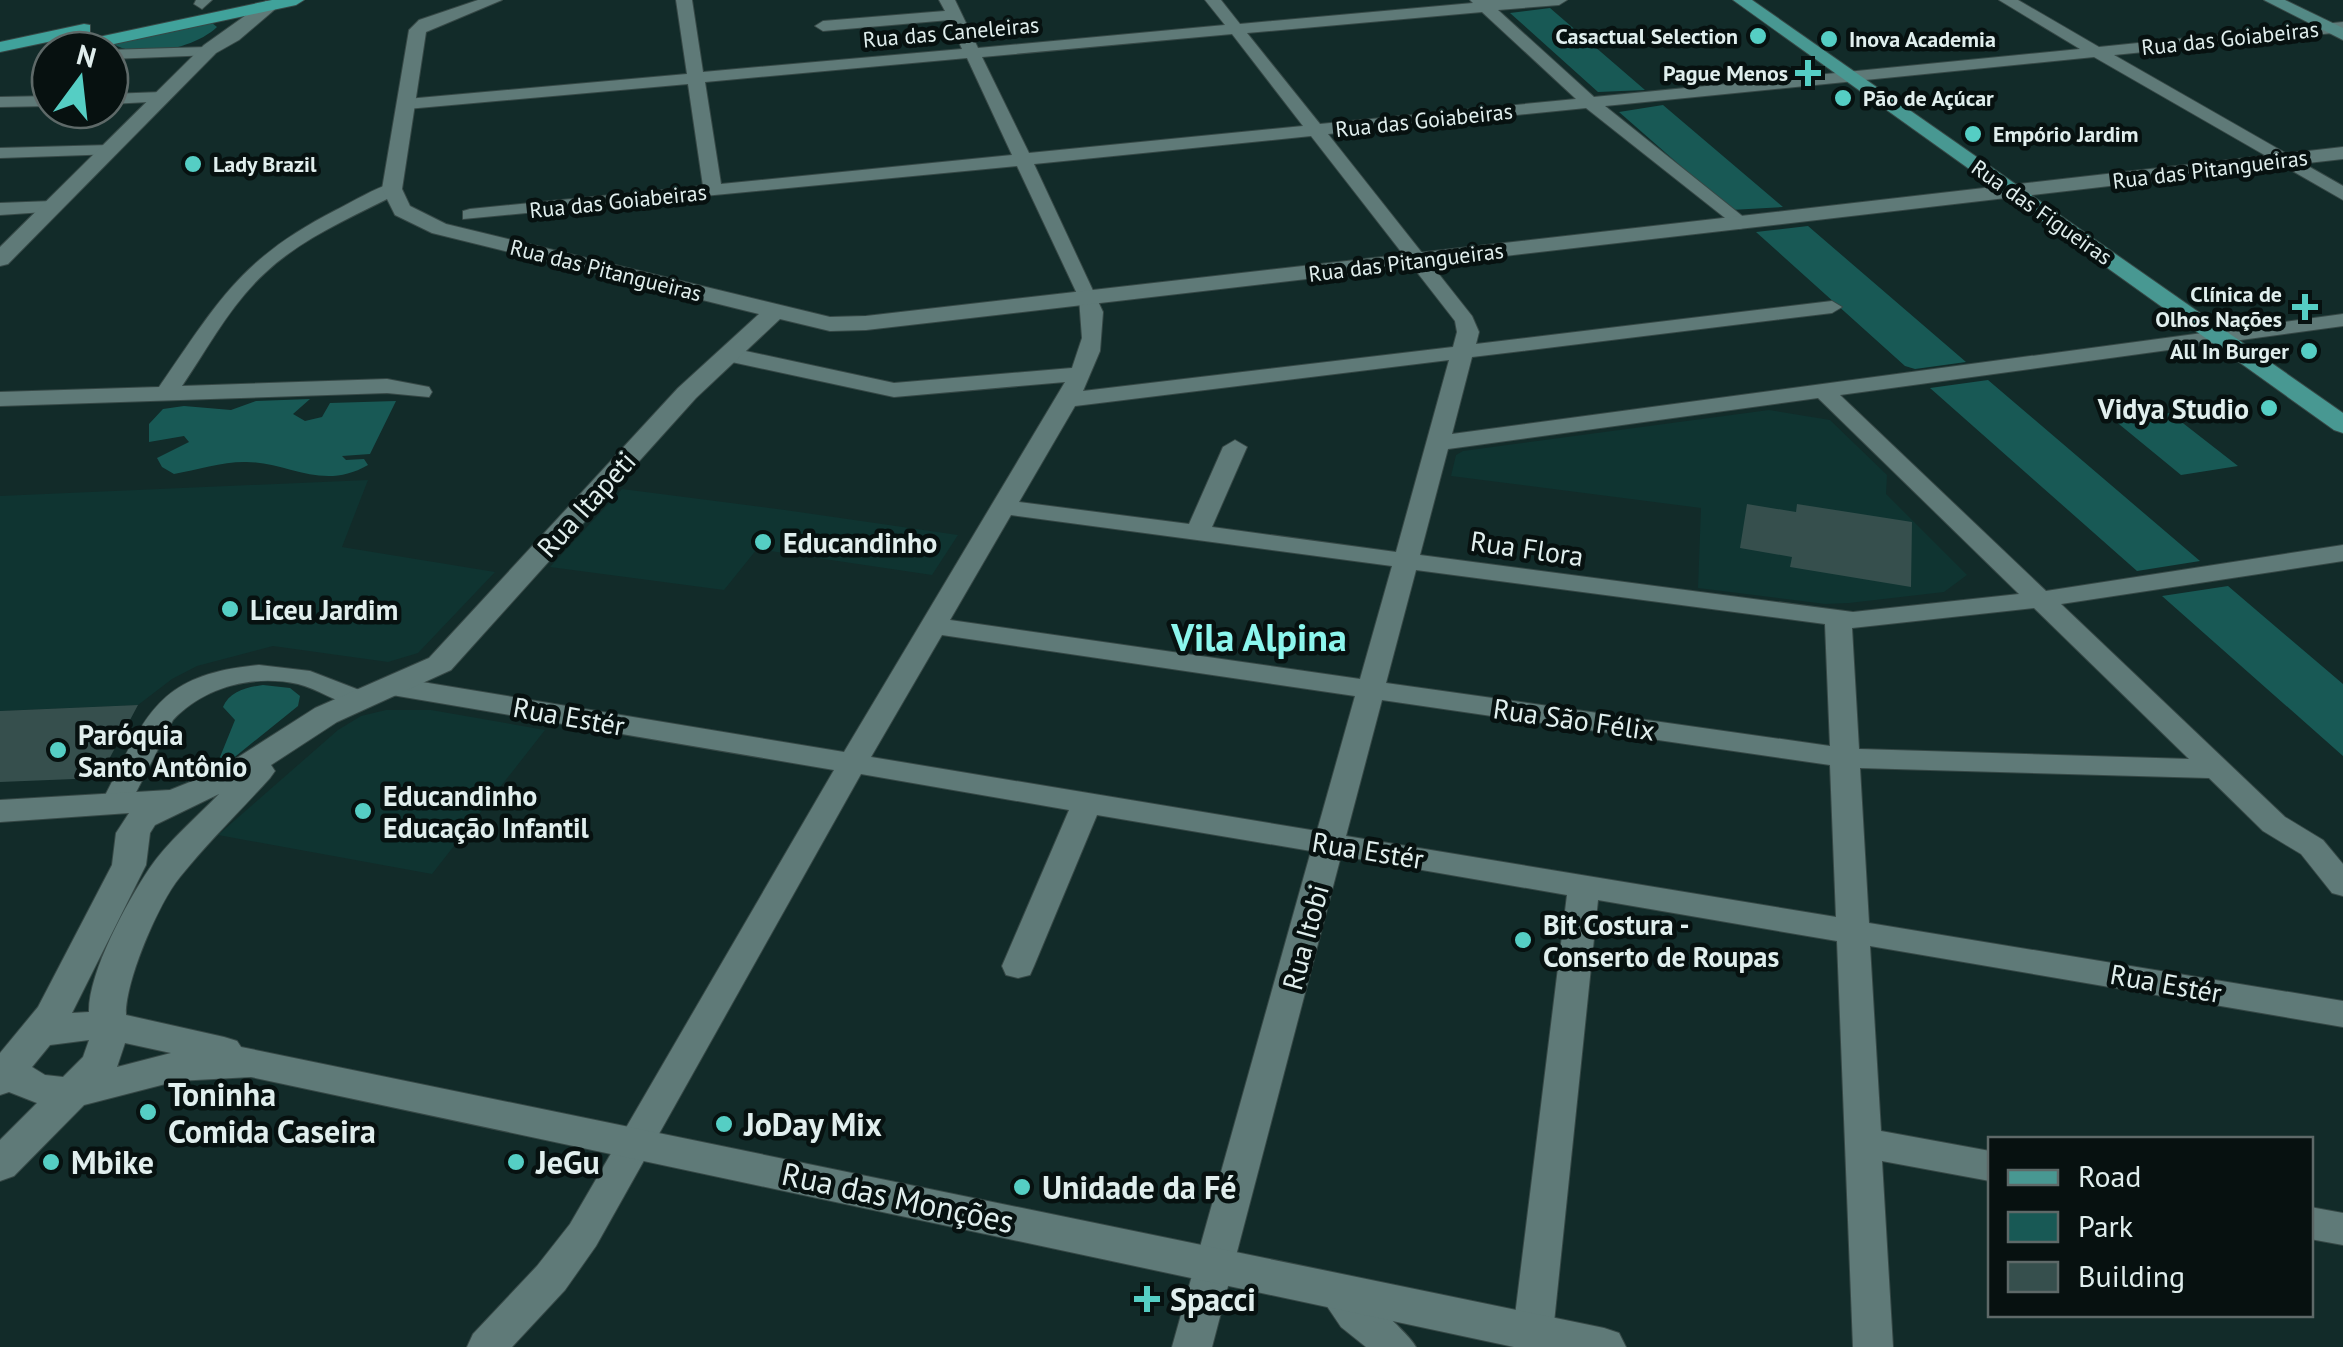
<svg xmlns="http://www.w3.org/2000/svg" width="2343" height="1347" font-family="'PT Sans',sans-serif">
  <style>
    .built { fill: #0f3431 }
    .green { fill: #185955 }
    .building { fill: #364f4d }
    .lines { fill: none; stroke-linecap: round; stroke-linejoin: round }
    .minor-casing { stroke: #364846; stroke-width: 2 }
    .tertiary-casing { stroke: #364846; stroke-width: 2 }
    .secondary-casing { stroke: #364846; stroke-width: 2 }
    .primary-casing { stroke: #364846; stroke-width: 2 }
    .trunk-casing { stroke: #364846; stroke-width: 2 }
    .minor { fill: #5f7a78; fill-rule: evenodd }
    .tertiary { fill: #5f7a78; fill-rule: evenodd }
    .secondary { fill: #538985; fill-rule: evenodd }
    .primary { fill: #489892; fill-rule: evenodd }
    .trunk { fill: #40a29b; fill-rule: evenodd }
    .poi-dot { fill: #55cec4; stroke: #071110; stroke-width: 4 }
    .labels { text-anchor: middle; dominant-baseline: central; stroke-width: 9; stroke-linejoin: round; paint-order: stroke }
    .far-street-label { font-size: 22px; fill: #e0eeed; stroke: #071110 }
    .far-poi-label { font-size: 22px; font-weight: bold; fill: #e0eeed; stroke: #071110; text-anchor: end }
    .poi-label { font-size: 28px; font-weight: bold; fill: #e0eeed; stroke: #071110; text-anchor: start }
    .street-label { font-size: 28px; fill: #e0eeed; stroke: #071110 }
    .near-poi-label { font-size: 32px; font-weight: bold; fill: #e0eeed; stroke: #071110; text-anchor: start }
    .near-street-label { font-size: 32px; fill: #e0eeed; stroke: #071110 }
    .district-label { font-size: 38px; font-weight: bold; fill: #8cf6ed; stroke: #071110 }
  </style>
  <rect width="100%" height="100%" fill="#122b29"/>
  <!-- built -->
  <path class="built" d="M1769 410 1830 420 1887 475 1886 494 1967 575 1944 592 1849 603 1825 604 1698 588 1701 508 1451 476 1456 455 1463 451Z
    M368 480 342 547 495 572 418 653 388 662 273 646 197 666 172 679 138 705 0 711V496Z
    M622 489 785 510 958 535 932 575 757 549 724 590 550 567Z
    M386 710H431L545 730 432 874 218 835 338 730 361 716Z"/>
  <!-- green -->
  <path class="green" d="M1550 8 1645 90 1598 92 1510 13Z
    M212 23 217 27C194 49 137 61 110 42Z
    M1663 105 1783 207 1731 210 1619 112Z
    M1808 226 1966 362 1915 369 1905 366 1756 232Z
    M1988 380 2200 561 2137 571 1930 388Z
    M310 399 293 414 305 421 322 417 330 403 396 401 370 454 342 456 346 460 364 459 368 465C322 492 287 461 244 462 222 462 196 470 174 474L162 467 157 458 189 442 184 436 149 442V424L163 409 184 406 231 410 256 401Z
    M2170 413 2238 466 2181 475 2114 420Z
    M2228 586 2343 684V756L2162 596Z
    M263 685 290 688 300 696 298 706 205 781 187 785 198 757 218 762 235 720 223 707C229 692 247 687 263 685Z"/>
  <!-- building -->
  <path class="building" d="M1747 504 1796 512 1797 504 1912 522 1911 587 1790 567 1792 557 1740 548Z
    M138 705 99 778 0 782V711Z"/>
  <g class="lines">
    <defs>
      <path id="minor" d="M196 0H212L202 9 194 4Z
        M676 0H692L703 72 962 49 949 20 823 31 815 26 823 21 945 11 939 0H955L978 48 1225 25 1205 0H1221L1240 24 1473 3 1470 0H1567L1559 5 1498 10 1594 97 2080 49 1999 0H2018L2099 47 2343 22V32L2114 55 2343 186V200L2094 57 1605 106 1746 219V227L1739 229 1586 108 1328 134 1472 316 1479 332 1476 344 1832 301 1842 307 1832 313 1472 357 1452 434 2343 314V326L1840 395 2046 591 2343 545V561L2061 604 2285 817 2323 840 2343 864V896L2332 893 2301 854 2263 831 2209 778 1860 768 1869 923 2343 1001V1027L1870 946 1881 1131 1990 1151V1181L1882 1161 1893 1347H1853L1837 941 1598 900 1553 1332 1547 1344H1519L1513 1332 1567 895 1341 856 1212 1347H1172L1311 851 1097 815 1034 966 1030 975 1018 978 1006 975 1002 966 1069 810 861 774 596 1246 565 1290 512 1347H467L473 1334 537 1266 570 1224 834 770 392 695 382 692 378 686 382 680 392 677 844 752 1065 382 894 397 727 361 716 354 727 347 894 383 1072 368 1082 338 1079 298 1017 166 463 219V211L470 209 703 186 688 84 407 109 398 104 407 99 687 74ZM1482 12 1576 99 1320 124 1247 33ZM1232 34 1303 126 1029 153 982 57ZM967 58 1012 155 721 184 705 82ZM1311 136 1455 321 1457 332 1453 347 1083 391 1100 351 1103 312 1034 164ZM1449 360 1396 552 1212 527 1247 447 1235 440 1223 447 1189 524 1019 502 1075 406ZM1818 398 2019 594 1853 612 1420 555 1448 449ZM1011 515 1392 566 1360 679 950 620ZM1416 570 1825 624 1830 746 1386 683ZM2034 608 2189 759 1859 749 1852 628ZM942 635 1355 696 1317 831 871 757ZM1382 700 1830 765 1836 917 1346 836Z
        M207 47 215 52 213 55 110 59V50H106Z
        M162 92 171 97 168 101 110 104V94Z
        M50 96V106L0 107V97Z
        M110 145 119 150 116 154 0 158V148Z
        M392 183 401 189 399 193C353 217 303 237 265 273 230 305 208 348 182 386L387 379 429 387 432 392 429 397 387 393 0 406V392L159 387C218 302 240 259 336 210 354 201 373 189 392 183Z
        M52 201 59 203V211L0 215V203Z
        M259 665 310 671 367 693 371 699 367 705 357 708C336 702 318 689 298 684 253 674 204 687 173 720L127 810H105L101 803C146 719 152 675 259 665Z
        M2310 1207 2343 1213V1245L2310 1239Z
        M1335 1273C1348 1278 1410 1334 1416 1347H1366L1341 1327 1316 1290 1321 1278Z"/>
      <path id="tertiary" d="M478 0H502L426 32 402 189 410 206 446 224 830 317 866 316 2343 147V159L866 330 830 331 780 319 696 398 451 670 337 722 271 765 275 771 270 778C240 811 207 843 180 877 158 904 125 982 126 1015L224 1037 237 1041 241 1047 1604 1328 1619 1333 1626 1347H1514L251 1077 177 1081 84 1105 14 1176 0 1181V1140L37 1103 9 1092 0 1095V1053L38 1007 112 865 116 833 129 813 0 822V800L170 790 215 772 315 708 429 658 678 388 759 314 432 233 395 215 382 189 409 30 419 20ZM219 794C196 818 167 842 149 869 127 902 88 973 89 1012L72 1013 146 865 150 833 155 825ZM89 1040 83 1057 63 1077 45 1075 32 1067 50 1045ZM125 1043 171 1053 117 1067Z
        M266 1 280 5 239 40 216 53 8 264 0 266V247L204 45Z"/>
      <path id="secondary" d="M2264 0H2285L2343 28V40Z"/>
      <path id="primary" d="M1733 0H1752L2343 413V433L2334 430Z"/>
      <path id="trunk" d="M272 0H304L296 5 86 50H52L61 45Z
        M84 24 90 25V33L0 52V42Z"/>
    </defs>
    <!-- minor casing -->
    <use href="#minor" class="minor-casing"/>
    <!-- tertiary casing -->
    <use href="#tertiary" class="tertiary-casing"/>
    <!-- secondary casing -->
    <use href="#secondary" class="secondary-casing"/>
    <!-- primary casing -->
    <use href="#primary" class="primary-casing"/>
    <!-- trunk casing -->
    <use href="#trunk" class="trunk-casing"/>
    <!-- minor -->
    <use href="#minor" class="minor"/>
    <!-- tertiary -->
    <use href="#tertiary" class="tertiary"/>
    <!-- secondary -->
    <use href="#secondary" class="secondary"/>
    <!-- primary -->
    <use href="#primary" class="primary"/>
    <!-- trunk -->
    <use href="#trunk" class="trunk"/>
  </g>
  <!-- markers -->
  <g class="poi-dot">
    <circle cx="1758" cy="36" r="10"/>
    <circle cx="1829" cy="39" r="10"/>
    <path d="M1803 58h10v10h10v10h-10v10h-10v-10h-10v-10h10z"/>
    <circle cx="1843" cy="98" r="10"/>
    <circle cx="1973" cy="134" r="10"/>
    <circle cx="193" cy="164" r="10"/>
    <path d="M2300 292h10v10h10v10h-10v10h-10v-10h-10v-10h10z"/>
    <circle cx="2309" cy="351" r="10"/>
    <circle cx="2269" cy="408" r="10"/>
    <circle cx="763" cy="542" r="10"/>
    <circle cx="230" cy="609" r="10"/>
    <circle cx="58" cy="750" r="10"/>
    <circle cx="363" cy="811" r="10"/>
    <circle cx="1523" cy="940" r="10"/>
    <circle cx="148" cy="1112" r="10"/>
    <circle cx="724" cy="1124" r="10"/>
    <circle cx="51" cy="1162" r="10"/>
    <circle cx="516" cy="1162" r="10"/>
    <circle cx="1022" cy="1187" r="10"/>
    <path d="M1142 1284h10v10h10v10h-10v10h-10v-10h-10v-10h10z"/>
  </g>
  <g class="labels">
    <!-- far-street labels -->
    <g class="far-street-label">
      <text transform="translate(951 32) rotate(-5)">Rua das Caneleiras</text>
      <text transform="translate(2230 38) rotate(-6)">Rua das Goiabeiras</text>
      <text transform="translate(1424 120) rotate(-6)">Rua das Goiabeiras</text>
      <text transform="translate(2210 169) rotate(-7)">Rua das Pitangueiras</text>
      <text transform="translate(618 201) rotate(-6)">Rua das Goiabeiras</text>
      <text transform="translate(2042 212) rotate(35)">Rua das Figueiras</text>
      <text transform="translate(1406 262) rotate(-7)">Rua das Pitangueiras</text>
      <text transform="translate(606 270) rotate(14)">Rua das Pitangueiras</text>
    </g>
    <!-- far-poi labels -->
    <g class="far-poi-label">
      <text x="1738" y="36">Casactual Selection</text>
      <text x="1849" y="39" text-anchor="start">Inova Academia</text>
      <text x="1788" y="73">Pague Menos</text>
      <text x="1863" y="98" text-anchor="start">Pão de Açúcar</text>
      <text x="1993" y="134" text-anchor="start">Empório Jardim</text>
      <text x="213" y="164" text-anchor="start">Lady Brazil</text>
      <text x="2282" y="294">Clínica de<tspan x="2282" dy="25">Olhos Nações</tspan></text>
      <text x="2289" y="351">All In Burger</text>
    </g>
    <!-- poi labels -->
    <g class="poi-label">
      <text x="2249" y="408" text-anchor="end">Vidya Studio</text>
      <text x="783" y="542">Educandinho</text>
      <text x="250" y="609">Liceu Jardim</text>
      <text x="78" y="734">Paróquia<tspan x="78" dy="32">Santo Antônio</tspan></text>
      <text x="383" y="795">Educandinho<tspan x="383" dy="32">Educação Infantil</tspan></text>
      <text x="1543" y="924">Bit Costura -<tspan x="1543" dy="32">Conserto de Roupas</tspan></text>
    </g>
    <!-- street labels -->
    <g class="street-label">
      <text transform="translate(586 504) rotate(-48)">Rua Itapeti</text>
      <text transform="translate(1527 548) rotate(8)">Rua Flora</text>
      <text transform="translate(569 716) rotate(10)">Rua Estér</text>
      <text transform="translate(1574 719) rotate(8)">Rua São Félix</text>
      <text transform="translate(1368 850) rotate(9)">Rua Estér</text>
      <text transform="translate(1305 937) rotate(-75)">Rua Itobi</text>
      <text transform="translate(2166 983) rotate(10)">Rua Estér</text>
    </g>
    <!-- near-poi labels -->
    <g class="near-poi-label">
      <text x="168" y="1094">Toninha<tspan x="168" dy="37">Comida Caseira</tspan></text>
      <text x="744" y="1124">JoDay Mix</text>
      <text x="71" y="1162">Mbike</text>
      <text x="536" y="1162">JeGu</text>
      <text x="1042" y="1187">Unidade da Fé</text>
      <text x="1170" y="1299">Spacci</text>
    </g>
    <!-- near-street labels -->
    <g class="near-street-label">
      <text transform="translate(898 1197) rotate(12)">Rua das Monções</text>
    </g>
    <!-- district labels -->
    <g class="district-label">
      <text x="1259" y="636">Vila Alpina</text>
    </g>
  </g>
  <!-- legend -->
  <rect x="1988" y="1137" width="325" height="180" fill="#071110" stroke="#5e6968" stroke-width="2.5"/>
  <rect x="2008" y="1170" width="50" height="15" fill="#489892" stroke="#5e6968" stroke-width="2.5"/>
  <text x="2078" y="1187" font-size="30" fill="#e0eeed">Road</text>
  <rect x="2008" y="1212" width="50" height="30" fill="#185955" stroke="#5e6968" stroke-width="2.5"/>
  <text x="2078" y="1237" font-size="30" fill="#e0eeed">Park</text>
  <rect x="2008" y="1262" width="50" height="30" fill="#364f4d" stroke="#5e6968" stroke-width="2.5"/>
  <text x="2078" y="1287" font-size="30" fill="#e0eeed">Building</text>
  <!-- north arrow -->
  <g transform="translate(80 80) rotate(15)"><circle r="48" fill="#071110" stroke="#5e6968" stroke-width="2.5"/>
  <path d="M0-8L18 38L0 25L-18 38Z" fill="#55cec4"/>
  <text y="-15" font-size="28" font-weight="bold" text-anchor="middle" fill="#e0eeed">N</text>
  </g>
</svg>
